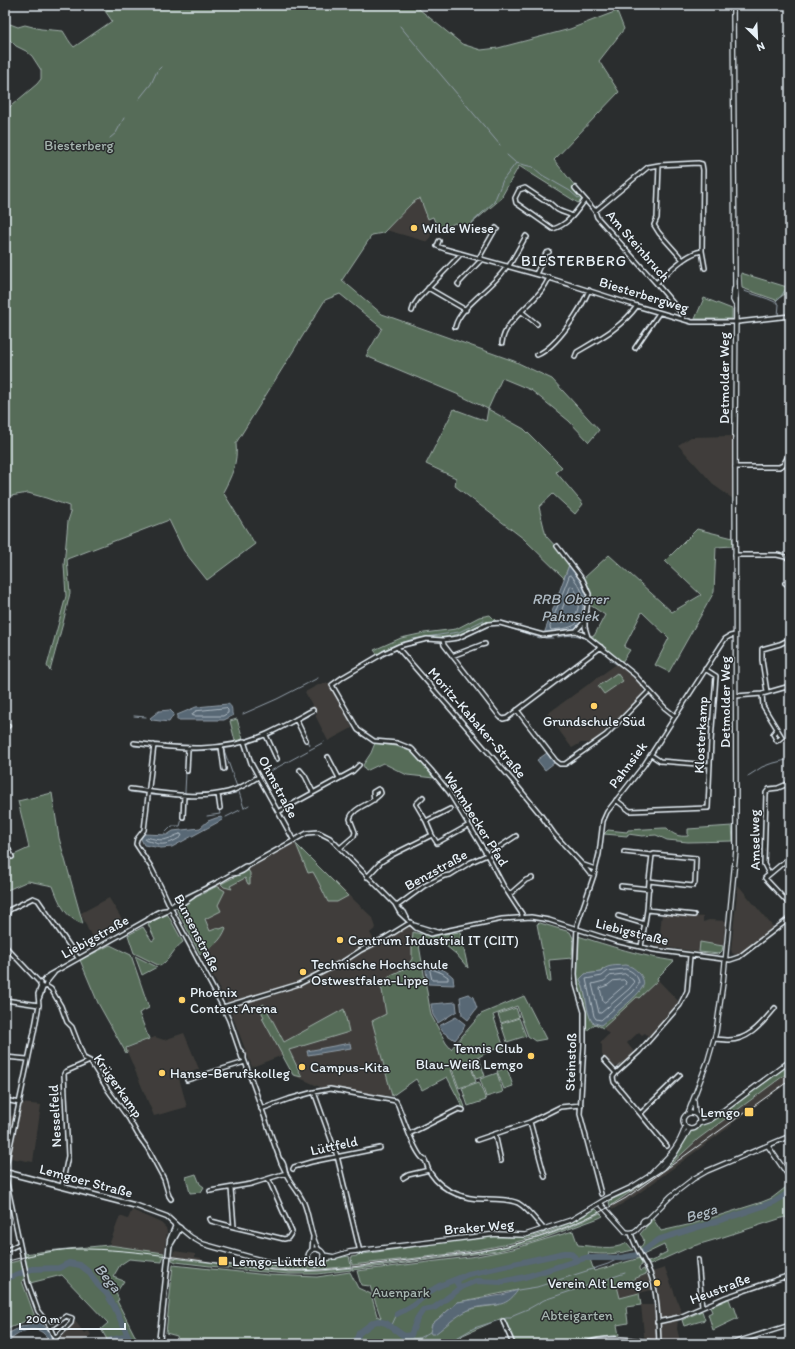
<svg xmlns="http://www.w3.org/2000/svg" width="795" height="1349" font-family="Itim,sans-serif">
  <style>
    .built { fill: #3f3e3a }
    .green { fill: #566c58; stroke: #9faea8; fill-rule: evenodd }
    .water { fill: #586774; stroke: #929ea9 }
    .lines { fill: none; stroke-linecap: round; stroke-linejoin: round }
    .shore { stroke: #aebac3; stroke-width: 1 }
    .stream { stroke: #929ea9; stroke-width: 1 }
    .river { stroke: #586774; stroke-width: 6 }
    .minor-casing { stroke: #e8f1f8; stroke-width: 6 }
    .tertiary-casing { stroke: #e8f1f8; stroke-width: 6 }
    .secondary-casing { stroke: #e8f1f8; stroke-width: 7 }
    .minor { stroke: #2a2d2e; stroke-width: 3 }
    .tertiary { stroke: #2a2d2e; stroke-width: 3.5 }
    .secondary { stroke: #2a2d2e; stroke-width: 4 }
    .rail { stroke: #e8f1f8; stroke-width: 1 }
    .poi-dot { fill: #ffd166; stroke: #2a2d2e; stroke-width: 1.5 }
    .labels { text-anchor: middle; dominant-baseline: central; stroke-width: 3; stroke-linejoin: round; paint-order: stroke }
    .park-label { font-size: 14px; fill: #a6b5b0; stroke: #2a2d2e }
    .poi-label { font-size: 14px; fill: #e8f1f8; stroke: #2a2d2e; text-anchor: start }
    .street-label { font-size: 14px; fill: #e8f1f8; stroke: #2a2d2e }
    .neighbourhood-label { font-size: 15px; letter-spacing: 1px; fill: #e8f1f8; stroke: #2a2d2e }
    .water-label { font-size: 15px; font-style: italic; fill: #aebac3; stroke: #2a2d2e }
  </style>
  <rect width="100%" height="100%" fill="#2a2d2e"/>
  <filter id="ink" filterUnits="userSpaceOnUse"><feTurbulence type="fractalNoise" baseFrequency=".025" numOctaves="2"/><feDisplacementMap in="SourceGraphic" scale="8" xChannelSelector="R" yChannelSelector="G"/><feConvolveMatrix kernelMatrix="1 2 1 2 8 2 1 2 1" color-interpolation-filters="sRGB"/></filter>
  <g filter="url(#ink)">
    <!-- built -->
    <path class="built" d="M420 198 433 231 428 242 386 230 412 203Z
      M732 436 733 499 715 486 678 445 691 437Z
      M618 663 642 686 643 691 642 695 592 743H581L572 748 547 714Z
      M328 683 348 715 347 716 352 728 328 741 315 715 317 714 305 692 320 684Z
      M294 843 373 918 376 928 370 933 376 943 409 925 413 928 412 959 406 968 391 975 382 990 386 1014 372 1021 392 1096 359 1094 322 1088 293 1075 283 1055 252 1067 227 1002 178 913 177 910 180 906Z
      M738 885 774 928 739 954 736 955 732 953 731 949Z
      M109 898 126 926 97 941 88 930 81 913Z
      M662 913 703 917V922L709 920 726 921 723 946 701 942 699 952 656 946 657 943 659 944Z
      M658 980 681 1004 652 1040 645 1033 642 1035 639 1032 627 1043 635 1053 621 1066 614 1067 602 1055V1045L600 1043 609 1034 603 1028 638 996 639 998Z
      M184 1033 199 1069 179 1078 187 1107 154 1116 126 1049 155 1037 164 1040Z
      M790 1071V1081L731 1124 732 1125 635 1196 612 1210 611 1205 669 1166 698 1139Z
      M21 1103 41 1105 33 1162 10 1158 7 1170 5 1169V1117L19 1115Z
      M132 1210 161 1223 166 1228 167 1232 164 1253 109 1245 120 1216 128 1219Z
      M603 1210 604 1211 588 1220 555 1233 509 1247 486 1251 352 1268V1265L471 1252 509 1245 554 1231Z
      M174 1251 195 1254V1257L201 1258V1260L274 1269 305 1270 351 1266V1268L322 1271 290 1272 172 1258Z
      M665 1268 683 1316 660 1321 652 1272Z
      M646 1274 650 1280 651 1290 620 1298 617 1286 632 1281Z
      M641 1305H654L656 1344H645Z
      M678 1319 677 1329 681 1344H661L660 1323Z
      M73 1322H76L84 1333 89 1331 91 1335 79 1344H59L57 1339Z"/>
    <!-- green -->
    <path class="green" d="M101 5H414L462 44 481 50 498 48 570 29 617 11 624 29 599 61 619 92 554 160 584 197 578 203 519 166 502 196 503 197 464 230 455 223 441 230 437 227 433 217 428 219 420 198 412 203 383 233 372 235 342 280 382 314 514 361 552 379 599 430 589 442 569 421 531 390 502 378 488 409 524 429 562 467 556 472 583 504 575 514 553 494 539 507 546 536 557 548 569 565 564 578 524 539 455 486 456 478 426 464 454 409 486 421 488 409 459 395 366 356 382 328 340 294 325 300 236 443C238 463 232 475 223 492L255 544 207 580 184 551 169 520 67 559 70 593 63 623 50 671 47 666 66 596 64 565 68 521 71 512H69V506L46 498 28 493 5 497V111L37 84 41 79V70L32 56 26 51 16 46 5 35V25L7 27 10 24 18 27 25 25 41 29 63 31C67 37 69 42 74 47L112 21Z
      M741 273 787 287 790 282V292H788L776 300 742 288Z
      M704 298 732 309V319H695Z
      M697 529 733 538V546L716 547 714 592 669 672 655 665 669 638 642 612 624 647 630 650 622 662 590 635 594 636 605 615 590 605 591 595 584 578 609 555 672 612 701 595 665 561Z
      M490 615 496 621C478 621 471 632 455 635 447 638 437 637 428 638 409 641 394 647 378 655L374 650 401 638 424 633 456 629 479 617Z
      M617 673 623 681 604 694 598 686Z
      M237 719 243 739 235 741 230 721Z
      M375 743 396 746 412 752 434 778 407 775 383 763 366 771 363 765 371 753Z
      M52 793 59 838 83 924C65 918 59 902 53 886L28 881 5 891V859L29 848 18 801Z
      M732 826 733 841 688 842 667 840 656 835 642 836 628 834 627 836 604 834 608 830 627 832 628 830 663 828H667C673 835 679 837 688 836V829Z
      M296 844 348 896 337 902H328C323 892 319 882 313 872L308 873Z
      M248 870 250 873V884H248L245 878 230 886 232 889 224 887 221 884Z
      M217 886 225 891 218 905 221 911 205 919 210 931 218 928 220 929 225 927 226 928C221 941 213 947 200 954L177 910 180 906Z
      M166 914 168 915 183 942C174 948 170 960 160 966L134 953 128 935 143 927 152 941 155 939 148 924Z
      M540 923 570 932 573 938 572 958 549 960 551 982H548L537 924Z
      M413 932 429 936 460 932 468 968 456 954 440 941 429 942 418 939 431 1015 446 1043 451 1049 481 1014 524 996 546 1039 535 1041 528 1036 517 1006 493 1015 504 1048 491 1050 479 1057 468 1061 469 1063 453 1069 470 1064 476 1082 459 1088 452 1069 451 1070 465 1107 463 1108 447 1077 422 1090 416 1079 392 1096 372 1021 386 1014 382 990 380 987 391 975 406 968 412 959V944Z
      M578 936C610 946 641 956 674 961L657 978 658 980 639 998 637 997 603 1028 595 1024 585 1032 584 1003 579 991 576 975ZM603 968 597 1024C595 1023 593 1023 592 1021 587 1014 585 989 580 979L585 974 601 972Z
      M700 942 723 946 722 951 719 954 699 952Z
      M110 945 131 955 149 1008 139 1013 149 1039 126 1048 127 1052 126 1053 98 1003 80 960Z
      M135 956 157 967 142 975Z
      M264 1004 284 1042 344 1009 349 1032 289 1050 302 1077 293 1075 262 1018 264 1017 259 1007Z
      M516 1008 519 1017 501 1023 498 1014Z
      M519 1018 526 1036 507 1042 501 1024Z
      M479 1058 485 1076 476 1079 470 1061Z
      M790 1064V1071L698 1139 669 1166 610 1206 609 1202 611 1200 632 1190 663 1169 690 1132 695 1130 700 1125 717 1118Z
      M507 1068 513 1086 504 1089 497 1071Z
      M497 1073 503 1092 486 1097 480 1079Z
      M479 1082 486 1100 468 1106 462 1088Z
      M196 1174 200 1184 204 1187 201 1192 190 1193 186 1177Z
      M790 1184V1220L785 1217 717 1239 690 1247 650 1265 648 1262 659 1258V1256L667 1252 664 1245 643 1255 639 1248C645 1244 645 1239 640 1234L653 1219 661 1231 692 1224 762 1202 772 1198Z
      M596 1209 599 1212C520 1252 437 1255 352 1265L351 1257 357 1256V1255C400 1248 443 1243 486 1237 499 1236 510 1238 523 1237 545 1236 577 1220 596 1209Z
      M600 1213 603 1216 599 1218 536 1241 497 1251 352 1270V1268C437 1258 523 1253 600 1213Z
      M573 1231 578 1245C593 1246 614 1251 627 1243L633 1250C618 1254 603 1255 588 1253L594 1271 640 1258 642 1265 639 1267V1269L640 1271 644 1269 646 1274 617 1286 620 1298 639 1293 641 1305 626 1307 628 1323 617 1325 619 1335 594 1338 579 1344H514L502 1318 463 1335 454 1344H397L389 1341 388 1344H164L165 1339 178 1341 177 1336 166 1333 173 1265 268 1275 317 1277 350 1272 358 1288 371 1294 377 1316 381 1318 370 1286 361 1285 357 1271 477 1256 513 1249ZM518 1290 498 1305 474 1308 432 1324 458 1302Z
      M109 1245 164 1253 162 1262 129 1259 120 1265 113 1277 124 1281 116 1293 119 1300 117 1301 134 1334 141 1344H123L121 1338 109 1343 101 1329 108 1323 62 1275 30 1283 24 1254 47 1251Z
      M349 1256 351 1266 322 1269 290 1270 253 1267V1265L260 1263 275 1266 294 1267 306 1264 316 1266 321 1265 326 1260Z
      M172 1258 290 1272 322 1271 351 1268V1270L318 1274H289L252 1271 176 1262 172 1260Z
      M21 1260 25 1277 22 1281 35 1317 5 1330V1264Z
      M729 1299 732 1307 734 1306 738 1318 713 1330 708 1314 712 1312 710 1307Z
      M702 1311 705 1320 684 1326 682 1320Z"/>
    <!-- water -->
    <path class="water" d="M569 565C574 572 581 579 585 587 591 598 586 625 574 629 565 633 554 633 544 634Z
      M228 704C232 706 232 709 232 714L234 715 224 720H177V715L196 707Z
      M170 710 174 714 169 722 152 720 150 718 159 711Z
      M547 753 554 763 545 770 537 760Z
      M222 817 223 819 222 820 172 847 161 848 144 845 141 839 144 834 167 835 173 831 200 828 208 821 216 818Z
      M425 965C436 966 445 969 453 977L454 985 428 984Z
      M626 965C632 966 636 970 640 974 642 977 645 982 643 986 639 996 611 1017 601 1025L592 1022C585 1009 587 992 580 979L585 974 601 972C606 964 618 966 626 965Z
      M469 994 473 997 477 1008 468 1020 462 1015 460 997Z
      M456 1002 457 1011 438 1023 433 1015 431 1004Z
      M456 1017 465 1024 463 1030 455 1040 443 1032 439 1026Z
      M350 1043 351 1048 308 1055 307 1051Z
      M518 1290C505 1310 493 1303 474 1308 460 1312 447 1325 435 1334H431L430 1332 432 1324 458 1302 502 1295Z
      M36 1321C46 1324 52 1335 55 1344H50C48 1340 46 1335 43 1333 32 1324 19 1333 10 1340L11 1344H5V1335L21 1327Z"/>
    <g class="lines">
      <!-- shore -->
      <path class="shore" d="M570 575 572 576C575 581 580 586 582 592 585 600 583 618 576 624 570 629 558 629 551 630L550 627Z
        M571 586 573 587C581 597 580 611 572 620L559 623 558 621Z
        M226 708 228 710V713L223 716H194L192 715 193 713 196 711Z
        M180 834 182 835 181 837C174 841 168 845 159 844 154 843 152 841 147 841L145 840 147 837C152 839 162 841 167 839 172 838 175 835 180 834Z
        M432 969 442 973 448 977V980H432L430 971Z
        M626 969C633 971 639 977 639 984L633 992 601 1020 596 1019 594 1016 586 979 602 976 608 971Z
        M625 974 633 980 634 983 629 989 601 1013H599L592 984 604 981 610 976Z
        M624 980 626 982 625 985 605 1002H603L600 988 608 985 613 981Z"/>
      <!-- stream -->
      <path class="stream" d="M400 26 500 145
        M139 99 151 84 157 71 161 67
        M110 138 116 133 124 118
        M507 155 516 163 533 167 542 175 570 191 579 199
        M465 229 494 202 503 180 516 163
        M744 291C755 295 765 297 775 302
        M778 316 779 304 776 302V301L782 295 790 282
        M500 625 540 638
        M558 637C575 634 581 634 595 645
        M545 638H553
        M382 651 395 645 413 639 459 632 484 620
        M610 660 623 668
        M243 714 277 699 318 678
        M134 716 146 717
        M299 721 308 716
        M269 736 294 723
        M265 739 276 763
        M308 741 310 745
        M134 746 150 747
        M156 748 186 750
        M224 750 237 787
        M190 751 219 750
        M267 773 324 742
        M748 776 762 767 770 764 790 759
        M130 792 146 794
        M185 792 186 772
        M239 792 244 808
        M151 795 181 797
        M221 796 236 793
        M186 798 216 797
        M244 808 249 805
        M207 816 220 814 219 809
        M226 817 240 810
        M165 833 172 826H180L182 819
        M518 1290 537 1287 608 1264 620 1258
        M391 1327 397 1314
        M404 1336C417 1340 418 1339 430 1332
        M446 1344 474 1328 506 1318H511L513 1315 530 1308 544 1300 625 1273"/>
      <!-- river -->
      <path class="river" d="M5 1279 32 1269 59 1268 69 1263 80 1265 89 1272 98 1285 107 1294 114 1306 128 1336
        M460 1288 457 1283 459 1278 468 1274 564 1253H570L578 1260
        M397 1314 415 1304 429 1292 439 1286 459 1278
        M104 1344 111 1340 128 1336 135 1344
        M355 1344 359 1333 374 1322 378 1321 386 1323 404 1336 411 1335 417 1319 423 1310 434 1308 463 1286 476 1281 501 1282 525 1277 585 1258H620L637 1255 645 1250 660 1239 740 1214 774 1202 790 1192"/>
      <defs>
        <path id="minor" d="M659 165 657 218 654 225 659 233 683 260
          M575 188 595 211 597 217 656 283 683 315V319
          M595 211 648 167 659 165 698 163 702 164 703 170 702 251C686 253 668 273 656 283
          M572 216C568 213 564 213 560 211 554 209 551 201 543 200L525 188 519 190 515 198 516 203 553 229C569 224 575 213 585 200
          M439 241 437 246 445 249 546 277 637 306 692 322H738L790 316
          M702 251 705 268
          M479 258 496 228 497 229
          M509 266 526 236 527 237
          M536 274 546 253 549 252
          M459 285 458 284 482 259
          M428 288 466 310
          M412 311 414 305 418 299 459 256 460 253
          M522 312 537 324
          M455 327C460 305 495 287 507 266
          M502 343C504 318 541 301 549 277
          M635 348 659 313
          M537 355C557 347 581 309 589 290
          M575 357 577 352C599 339 622 327 637 306
          M735 467H779L783 465 790 453
          M557 546 583 580 589 594 585 621 576 631
          M735 555H777L790 558
          M785 583 790 587
          M585 621V627L588 637
          M443 640 444 645 500 717 503 719 507 718 601 647
          M397 647 513 781 540 814 555 835 583 865 590 874 594 875
          M452 656 481 645 485 644
          M767 692 762 660V649L780 644 790 639
          M762 694 763 706 782 737 777 741 773 734 777 729
          M736 696 762 694 790 686
          M517 710 556 761 560 764H565L606 735 649 691
          M296 719 306 740
          M5 728 8 726
          M266 735 277 759
          M244 741 251 763 294 841
          M134 743C179 749 224 753 267 734 283 727 298 718 313 710
          M154 745 144 830 137 839 136 844 151 867 163 891 175 917 223 1007 229 1020 242 1058 244 1059
          M221 747 224 769
          M651 755 660 761 710 765
          M328 757 339 778
          M300 770 305 776 313 792
          M187 771 188 749
          M130 789C162 793 197 800 228 792 239 789 249 783 258 777
          M218 794 220 808
          M423 797 416 804 426 821
          M616 800 630 811 708 808 711 741 716 676 705 669
          M450 809 426 821 432 835 437 843 469 825
          M278 812 353 771 359 765
          M183 817 184 795
          M5 841 12 857
          M340 848 354 836 355 832 350 819C353 806 374 804 381 793L380 790 378 789 373 792 374 800
          M624 852 652 855
          M790 857 765 878 790 905
          M584 865 595 869
          M233 874C239 873 245 871 248 866L307 833 318 832 330 838 395 904 400 913 416 928 430 934 502 919 531 917 549 920 615 941 654 950 730 960 739 957 790 918
          M769 874 764 864 766 793 769 789 778 788 790 783
          M367 877 381 862 392 855 432 835
          M621 886 649 889
          M510 894 526 880 532 878
          M174 906 180 905 193 896
          M397 906 424 886 444 876 450 875 471 862 487 855 516 836
          M399 909 404 912 407 918
          M647 910 694 915
          M618 916 645 924
          M522 917V914L503 885 487 855 449 792 431 770 412 749 397 743 374 741 358 730 332 685 343 677 384 653 399 646 427 639 443 640 458 638 488 624 500 623 543 635 576 631 588 637 635 675 665 708 675 716
          M147 920C152 915 161 909 167 910
          M5 921 9 910 33 898 38 900 78 958
          M414 925 437 932
          M5 946 40 983
          M641 947 647 910 649 881 693 886 695 883 696 858 654 854 652 855 649 881
          M44 981 49 975 147 920 151 919 166 912 167 910 176 903 218 882 245 866H248
          M40 985 41 987H45L46 983 54 973
          M46 986 51 989 61 1006 67 1022 72 1027 84 1058 90 1061 108 1090 129 1119 138 1135 148 1149 164 1179 169 1196 171 1199
          M39 999 43 988
          M5 1000 39 1005
          M223 1007 299 984 344 961 361 950 385 938 411 922
          M714 1039C719 1039 723 1040 727 1040 749 1041 762 1023 775 1008
          M240 1050 244 1055V1059L281 1163 285 1171
          M5 1057 27 1059
          M604 1060 616 1073 639 1052 680 1005 687 991 690 956
          M616 1073 613 1077 614 1082 667 1146
          M187 1080 245 1062
          M5 1100 20 1103
          M261 1109 289 1099 314 1092
          M641 1113 680 1075
          M530 1122 545 1177
          M409 1134 459 1109 463 1110
          M495 1134 501 1161
          M477 1140 530 1122 560 1107 581 1105
          M281 1160C285 1164 284 1168 286 1174 291 1184 299 1192 304 1203 310 1218 310 1236 319 1250
          M293 1169 294 1167 311 1162 380 1148
          M5 1170 34 1032 39 1005 38 994 41 986
          M5 1174 28 1283
          M403 1178 408 1175 429 1170
          M62 1186 68 1156 64 1074 65 1072 90 1061
          M231 1188 234 1227 284 1239 288 1238 292 1232 269 1180
          M210 1191 251 1184 286 1173
          M601 1194 580 1114 584 1044V1012L576 985 575 974 577 925 594 875 599 854 603 821 607 812 644 765 725 639 730 636 735 635
          M210 1219 211 1221 234 1227
          M631 1233C635 1248 644 1259 650 1273 658 1292 658 1323 659 1344
          M312 1250 313 1237
          M5 1251 19 1244
          M360 1252 337 1156 314 1092 330 1089 396 1101 398 1105C402 1115 416 1157 425 1160 427 1164 428 1170 431 1174 443 1192 466 1200 487 1199 497 1199 509 1199 518 1203 527 1208 535 1219 542 1227L543 1230
          M698 1260 702 1307
          M786 1277 790 1287
          M28 1283 38 1311 49 1325 57 1344
          M503 1321 513 1344
          M657 1322 680 1317 726 1297 790 1275
          M49 1325H53L66 1316 72 1318 71 1323 55 1339
          M584 1344C608 1335 634 1340 659 1343
          M730 1344 790 1325"/>
        <path id="tertiary" d="M734 289 733 300 735 304
          M694 1101 695 1114
          M683 1121a8 8 0 1 1 16 0a8 8 0 1 1-16 0Z
          M688 1113 708 1060 716 1032 723 983 736 850 735 432 736 299 735 288 733 5
          M698 1117H712
          M698 1124 710 1120 720 1113 790 1061
          M768 1146 790 1178
          M650 1175C665 1159 678 1150 685 1127
          M600 1203 626 1232C634 1234 637 1230 642 1224H644L648 1221V1219
          M642 1224C642 1221 644 1219 648 1219L671 1196 693 1179 707 1171 790 1136
          M180 1228 191 1237 203 1244 257 1259 281 1265 309 1262
          M308 1257a8 8 0 1 1 16 0a8 8 0 1 1-16 0Z
          M323 1255 335 1257
          M323 1260 349 1252 496 1234 525 1235 571 1220 606 1199 632 1187 662 1168 674 1155 689 1130"/>
        <path id="secondary" d="M5 1172 137 1206 167 1217 176 1225
          M170 1245 180 1228 175 1225
          M159 1344 170 1240 176 1225"/>
      </defs>
      <!-- minor casing -->
      <use href="#minor" class="minor-casing"/>
      <!-- tertiary casing -->
      <use href="#tertiary" class="tertiary-casing"/>
      <!-- secondary casing -->
      <use href="#secondary" class="secondary-casing"/>
      <!-- minor -->
      <use href="#minor" class="minor"/>
      <!-- tertiary -->
      <use href="#tertiary" class="tertiary"/>
      <!-- secondary -->
      <use href="#secondary" class="secondary"/>
      <!-- rail -->
      <path class="rail" d="M5 1262C26 1256 52 1250 74 1249 141 1248 207 1264 274 1270 313 1273 352 1267 392 1262 431 1257 470 1254 508 1246 550 1236 589 1219 626 1198L790 1080"/>
    </g>
  </g>
  <!-- markers -->
  <g class="poi-dot">
    <circle cx="414" cy="228" r="4"/>
    <circle cx="594" cy="706" r="4"/>
    <circle cx="340" cy="940" r="4"/>
    <circle cx="303" cy="972" r="4"/>
    <circle cx="182" cy="1000" r="4"/>
    <circle cx="531" cy="1056" r="4"/>
    <circle cx="302" cy="1067" r="4"/>
    <circle cx="162" cy="1073" r="4"/>
    <rect x="744" y="1107" width="10" height="10" rx="2"/>
    <rect x="218" y="1256" width="10" height="10" rx="2"/>
    <circle cx="657" cy="1283" r="4"/>
  </g>
  <g class="labels">
    <!-- park labels -->
    <g class="park-label">
      <text x="79" y="145">Biesterberg</text>
      <text x="401" y="1292">Auenpark</text>
      <text x="577" y="1315">Abteigarten</text>
    </g>
    <!-- poi labels -->
    <g class="poi-label">
      <text x="422" y="228">Wilde Wiese</text>
      <text x="594" y="721" text-anchor="middle">Grundschule Süd</text>
      <text x="348" y="940">Centrum Industrial IT (CIIT)</text>
      <text x="311" y="964">Technische Hochschule<tspan x="311" dy="16">Ostwestfalen-Lippe</tspan></text>
      <text x="190" y="992">Phoenix<tspan x="190" dy="16">Contact Arena</tspan></text>
      <text x="523" y="1048" text-anchor="end">Tennis Club<tspan x="523" dy="16">Blau-Weiß Lemgo</tspan></text>
      <text x="310" y="1067">Campus-Kita</text>
      <text x="170" y="1073">Hanse-Berufskolleg</text>
      <text x="740" y="1112" text-anchor="end">Lemgo</text>
      <text x="232" y="1261">Lemgo-Lüttfeld</text>
      <text x="649" y="1283" text-anchor="end">Verein Alt Lemgo</text>
    </g>
    <!-- street labels -->
    <g class="street-label">
      <text transform="translate(638 246) rotate(49)">Am Steinbruch</text>
      <text transform="translate(644 295) rotate(17)">Biesterbergweg</text>
      <text transform="translate(724 378) rotate(-90)">Detmolder Weg</text>
      <text transform="translate(725 702) rotate(-90)">Detmolder Weg</text>
      <text transform="translate(477 723) rotate(49)">Moritz-Kabaker-Straße</text>
      <text transform="translate(701 735) rotate(-87)">Klosterkamp</text>
      <text transform="translate(628 765) rotate(-53)">Pahnsiek</text>
      <text transform="translate(278 787) rotate(62)">Ohmstraße</text>
      <text transform="translate(476 819) rotate(58)">Wahmbecker Pfad</text>
      <text transform="translate(755 840) rotate(-91)">Amselweg</text>
      <text transform="translate(436 870) rotate(-29)">Benzstraße</text>
      <text transform="translate(632 932) rotate(14)">Liebigstraße</text>
      <text transform="translate(197 933) rotate(63)">Bunsenstraße</text>
      <text transform="translate(95 937) rotate(-29)">Liebigstraße</text>
      <text transform="translate(571 1062) rotate(-88)">Steinstoß</text>
      <text transform="translate(118 1086) rotate(55)">Krügerkamp</text>
      <text transform="translate(55 1116) rotate(-93)">Nesselfeld</text>
      <text transform="translate(334 1146) rotate(-12)">Lüttfeld</text>
      <text transform="translate(86 1181) rotate(15)">Lemgoer Straße</text>
      <text transform="translate(479 1227) rotate(-5)">Braker Weg</text>
      <text transform="translate(720 1289) rotate(-21)">Heustraße</text>
    </g>
    <!-- neighbourhood labels -->
    <g class="neighbourhood-label">
      <text x="574" y="261">BIESTERBERG</text>
    </g>
    <!-- water labels -->
    <g class="water-label">
      <text x="570" y="599">RRB Oberer<tspan x="570" dy="17">Pahnsiek</tspan></text>
      <text transform="translate(701 1213) rotate(-17)">Bega</text>
      <text transform="translate(108 1278) rotate(51)">Bega</text>
    </g>
  </g>
  <!-- margin -->
  <rect width="795" height="1349" fill="none" stroke="#2a2d2e" stroke-width="20"/>
  <rect x="10" y="10" width="775" height="1329" fill="none" stroke="#e8f1f8" stroke-width="1.5" filter="url(#ink)"/>
  <!-- north arrow -->
  <g transform="translate(757 38) rotate(156)" stroke="#2a2d2e" stroke-width="3" paint-order="stroke">
  <path d="M0-3L7 15L0 10L-7 15Z" fill="#e8f1f8"/>
  <text y="-6" font-size="11" font-weight="bold" text-anchor="middle" fill="#e8f1f8">N</text>
  </g>
  <!-- scale -->
  <path d="M20 1323v6h105v-6" fill="none" stroke="#e8f1f8" stroke-width="2"/>
  <text x="26" y="1323" font-size="12" fill="#e8f1f8" stroke="#2a2d2e" stroke-width="3" paint-order="stroke">200 m</text>
</svg>
